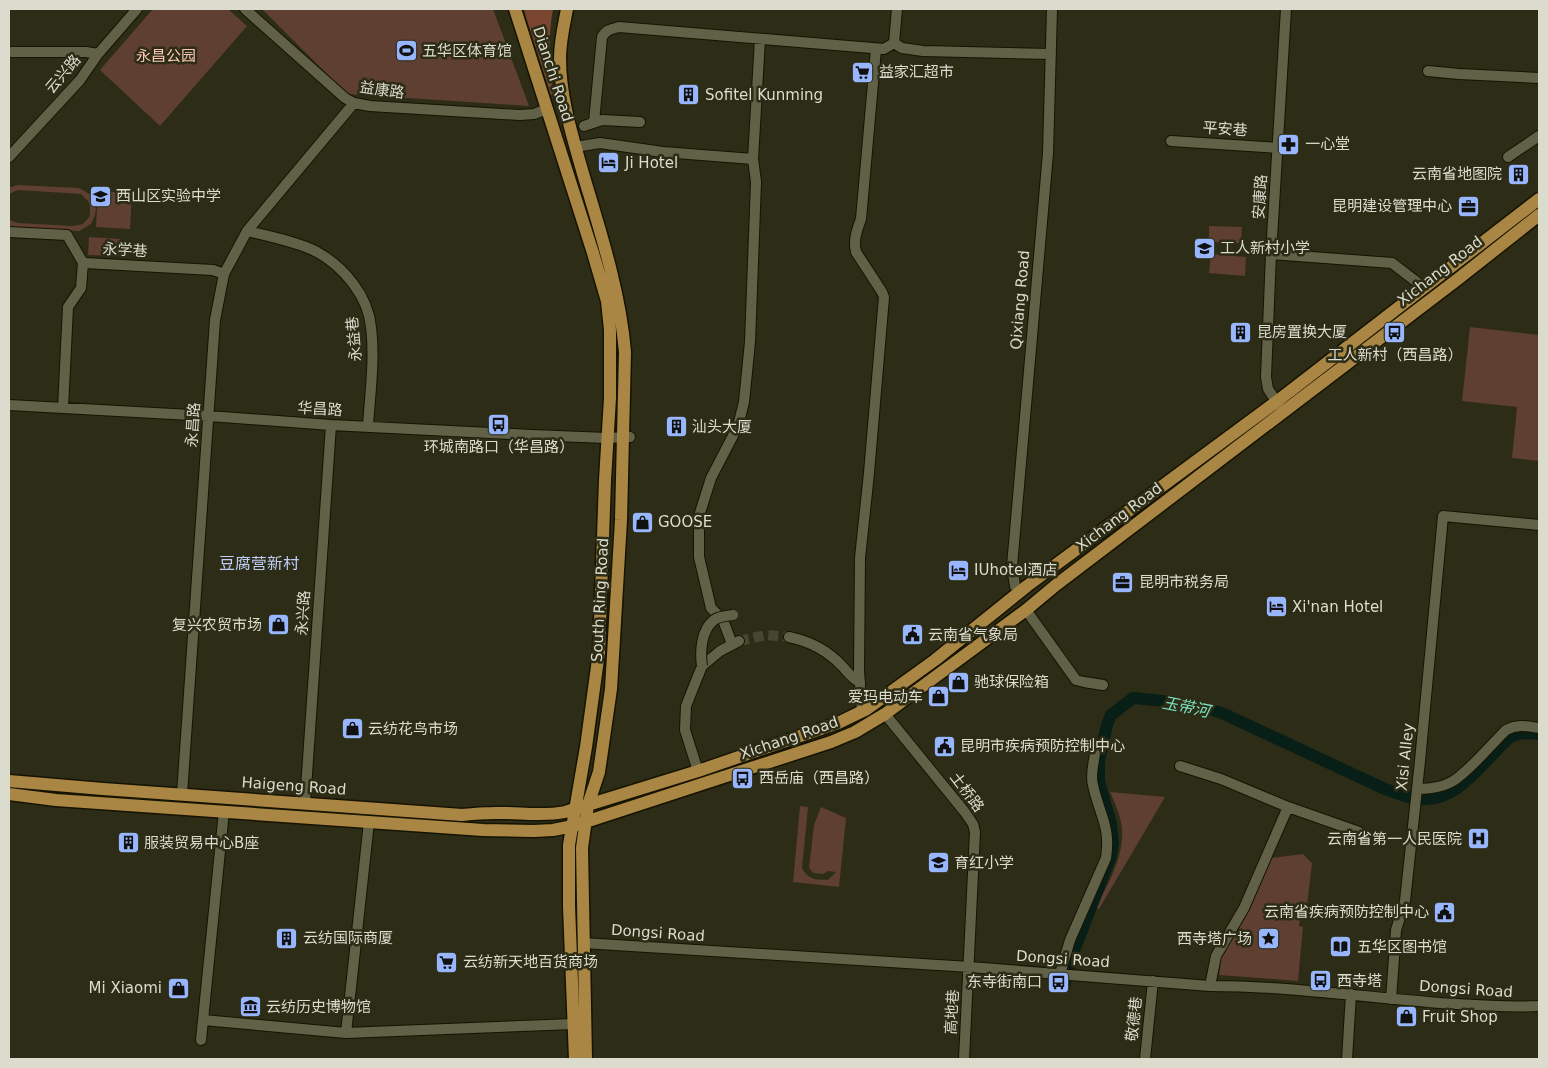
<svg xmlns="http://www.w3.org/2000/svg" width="1548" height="1068" font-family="'DejaVu Sans','Noto Sans SC',sans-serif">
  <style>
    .green { fill: #5f3f32 }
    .forest { fill: #7a4631 }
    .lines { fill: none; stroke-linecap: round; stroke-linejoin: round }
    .river { stroke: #081f18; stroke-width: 12 }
    .minor-tunnel { stroke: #474632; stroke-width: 10; stroke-dasharray: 10 5; stroke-linecap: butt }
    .minor-casing { stroke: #161401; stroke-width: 12 }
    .major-casing { stroke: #161401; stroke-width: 15 }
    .minor { stroke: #616148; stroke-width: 10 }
    .major { stroke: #aa8644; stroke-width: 12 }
    .minor-bridge-casing { stroke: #161401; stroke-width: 12; stroke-linecap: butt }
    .minor-bridge { stroke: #616148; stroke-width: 10 }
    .labels { text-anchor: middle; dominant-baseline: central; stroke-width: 5; stroke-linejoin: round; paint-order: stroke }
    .poi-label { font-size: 15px; fill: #dcdcce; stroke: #2d2c16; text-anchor: start }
    .park-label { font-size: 15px; fill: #fdc9b5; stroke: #2d2c16 }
    .street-label { font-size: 15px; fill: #dcdcce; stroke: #2d2c16 }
    .neighbourhood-label { font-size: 16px; fill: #bccdf6; stroke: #2d2c16 }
    .water-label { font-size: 16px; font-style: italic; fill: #7be3c1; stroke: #2d2c16 }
  </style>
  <rect width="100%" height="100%" fill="#2d2c16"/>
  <!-- green -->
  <path class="green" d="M153 9H228L247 26 160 126 100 70Z
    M262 9H493L529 106 347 94Z
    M17 185 79 188 91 195 96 208 95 215 91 224 79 231 17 228 9 226V220L18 223 73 226 83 224 90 216V206L88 201 81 194 18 190 9 194V188Z
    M98 191 132 193 130 229 96 227Z
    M1209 226 1242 227 1241 243 1209 242Z
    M89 237 120 239 119 256 88 255Z
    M1211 254 1246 257 1245 276 1209 273Z
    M1470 327 1539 335V461L1512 458 1517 407 1462 401Z
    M1110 792 1165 797 1099 909 1096 908C1109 881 1127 852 1121 822 1119 812 1114 801 1110 792Z
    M800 806 808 807 802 868C809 881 816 879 828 880L836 872 828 871 823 874 813 873 809 868 814 825 821 807 846 818 839 887 793 882Z
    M1303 854 1312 863 1307 906H1301L1299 926 1303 927 1298 981 1219 975 1222 952 1262 880 1271 858Z"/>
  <!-- forest -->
  <path class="forest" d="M524 9H553C548 37 549 66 553 94L551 95 526 17Z"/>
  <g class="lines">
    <!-- river -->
    <path class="river" d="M1064 986 1075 948 1111 856 1113 842 1111 824 1099 781V761L1107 725 1111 715 1133 698C1164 701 1195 703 1224 714L1385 789C1397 793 1409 799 1422 799 1454 801 1475 772 1495 752 1499 748 1504 742 1509 738 1518 732 1529 733 1539 734"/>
    <!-- minor-tunnel -->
    <path class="minor-tunnel" d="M739 641 766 635 789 637"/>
    <defs>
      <path id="minor" d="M245 9 345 98 354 103 370 106 520 115 534 114 547 109
        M894 43 902 48 923 51 1051 54
        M9 52H86L98 54
        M1428 71 1459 74 1539 78
        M594 122 602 37C606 30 611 29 619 27L884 49 894 43 897 9
        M584 126 602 120 640 122
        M1171 141 1278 148
        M575 147 600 143 663 152 753 159
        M9 157 80 80 98 54 137 9
        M1508 157 1539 136
        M247 231C268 236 298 242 317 252 344 267 368 296 371 327 375 359 370 394 368 426
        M9 232 67 235 82 261 85 263 213 270 224 274
        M1271 254 1392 263 1418 283 1423 289
        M9 405 209 416 331 425 532 435 607 438 630 437
        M1280 407 1268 389 1266 377 1271 254 1286 9
        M63 408 68 307 81 288 83 262
        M1019 593 1015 586 1012 566 1048 153 1052 9
        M1026 610 1076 680 1084 682 1103 685
        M789 637C809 641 828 651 842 666 848 672 852 679 860 682
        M732 644 723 620 711 608 699 557V516L711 478 738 426 744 402 750 342 756 182 753 159 760 39
        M862 711 859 671 860 558 869 473 884 297 882 292 856 252C853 240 857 230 861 219L876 49
        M885 714 964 811 973 824 975 832 964 1059
        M1180 766 1221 779 1288 807 1359 832
        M698 771 685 730 686 706 702 666 720 651 739 641
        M1417 789C1431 789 1450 786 1461 775 1477 762 1491 745 1506 730 1517 724 1526 726 1539 728
        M182 794 215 320 224 274 247 231 354 103
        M305 803 331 425
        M583 943 970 967 1210 986C1287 986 1363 997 1440 1003 1473 1005 1506 1008 1539 1006
        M1060 974 1070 940 1106 858C1111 826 1099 814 1093 785 1090 775 1094 763 1095 753
        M1210 986 1216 956 1244 908 1288 807
        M1391 999 1396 930 1405 901 1420 761 1443 516 1539 525
        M203 1020 346 1033 574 1024
        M346 1033 369 822
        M201 1040 224 811
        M1145 1059 1153 981
        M1347 1059 1351 994"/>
      <path id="major" d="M515 9 593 253 607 301 610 330V398L605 480 599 652 586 747 569 845V906L575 1059
        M567 9C564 25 560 41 560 58 560 99 573 138 584 177 601 234 620 292 625 352L621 520 611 689 599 772 588 805 582 848 586 1059
        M9 781 103 789 462 815C472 814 483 813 493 813 518 812 541 817 565 812L698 771 838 723 867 709 935 660 1027 586 1276 402 1539 199
        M9 794 56 800 483 830 534 831 553 830 573 826 831 742 855 732 885 714 1026 610 1056 585 1458 279 1539 215"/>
    </defs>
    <!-- minor casing -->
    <use href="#minor" class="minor-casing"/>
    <!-- major casing -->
    <use href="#major" class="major-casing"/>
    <!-- minor -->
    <use href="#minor" class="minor"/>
    <!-- major -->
    <use href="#major" class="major"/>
    <defs>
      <path id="minor-bridge" d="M702 666C700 652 701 630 714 620 719 616 726 616 733 615"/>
    </defs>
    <!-- minor-bridge casing -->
    <use href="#minor-bridge" class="minor-bridge-casing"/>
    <!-- minor-bridge -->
    <use href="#minor-bridge" class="minor-bridge"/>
  </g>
  <!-- icons -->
  <defs>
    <symbol id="stadium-square" viewBox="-11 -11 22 22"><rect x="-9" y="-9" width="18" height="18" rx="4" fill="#98b6fd" stroke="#2d2c16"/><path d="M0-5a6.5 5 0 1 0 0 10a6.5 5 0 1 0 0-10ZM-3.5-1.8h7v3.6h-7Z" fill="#111"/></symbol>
    <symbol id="supermarket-square" viewBox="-11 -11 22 22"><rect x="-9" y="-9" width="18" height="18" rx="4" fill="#98b6fd" stroke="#2d2c16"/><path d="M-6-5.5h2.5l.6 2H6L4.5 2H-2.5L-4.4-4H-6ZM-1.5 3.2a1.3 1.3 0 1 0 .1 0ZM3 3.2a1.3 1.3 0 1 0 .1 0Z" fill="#111"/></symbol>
    <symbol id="building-square" viewBox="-11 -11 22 22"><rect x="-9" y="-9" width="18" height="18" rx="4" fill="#98b6fd" stroke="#2d2c16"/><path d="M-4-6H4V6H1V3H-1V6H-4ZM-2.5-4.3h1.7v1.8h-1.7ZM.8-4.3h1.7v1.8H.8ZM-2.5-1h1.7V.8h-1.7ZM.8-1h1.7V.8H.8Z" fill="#111"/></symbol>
    <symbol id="pharmacy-square" viewBox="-11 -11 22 22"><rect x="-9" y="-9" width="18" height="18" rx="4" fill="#98b6fd" stroke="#2d2c16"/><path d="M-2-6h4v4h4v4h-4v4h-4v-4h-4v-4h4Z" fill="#111"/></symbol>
    <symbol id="hotel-square" viewBox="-11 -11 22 22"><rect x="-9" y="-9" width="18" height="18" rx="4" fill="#98b6fd" stroke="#2d2c16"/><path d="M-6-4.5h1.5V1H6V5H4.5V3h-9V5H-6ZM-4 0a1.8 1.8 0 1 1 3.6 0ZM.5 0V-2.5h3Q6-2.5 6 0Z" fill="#111"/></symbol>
    <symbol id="school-square" viewBox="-11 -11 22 22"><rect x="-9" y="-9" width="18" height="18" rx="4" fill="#98b6fd" stroke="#2d2c16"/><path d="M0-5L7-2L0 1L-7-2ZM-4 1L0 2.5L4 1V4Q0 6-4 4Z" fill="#111"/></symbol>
    <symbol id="office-square" viewBox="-11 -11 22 22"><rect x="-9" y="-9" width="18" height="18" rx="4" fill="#98b6fd" stroke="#2d2c16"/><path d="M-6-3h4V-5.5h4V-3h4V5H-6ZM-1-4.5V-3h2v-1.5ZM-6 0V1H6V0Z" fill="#111"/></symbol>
    <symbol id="bus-square" viewBox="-11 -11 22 22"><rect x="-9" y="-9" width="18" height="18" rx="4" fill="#98b6fd" stroke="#2d2c16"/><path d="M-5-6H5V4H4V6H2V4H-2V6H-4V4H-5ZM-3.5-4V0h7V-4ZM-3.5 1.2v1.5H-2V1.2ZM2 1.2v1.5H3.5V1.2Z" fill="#111"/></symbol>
    <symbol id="shop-square" viewBox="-11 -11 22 22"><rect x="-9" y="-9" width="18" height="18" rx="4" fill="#98b6fd" stroke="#2d2c16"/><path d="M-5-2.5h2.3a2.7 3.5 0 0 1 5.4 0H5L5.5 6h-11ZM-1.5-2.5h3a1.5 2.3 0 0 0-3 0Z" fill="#111"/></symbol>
    <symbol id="civic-square" viewBox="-11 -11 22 22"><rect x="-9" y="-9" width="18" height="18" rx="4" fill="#98b6fd" stroke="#2d2c16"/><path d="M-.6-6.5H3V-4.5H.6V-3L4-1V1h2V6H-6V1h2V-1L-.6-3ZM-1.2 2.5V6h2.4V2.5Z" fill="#111"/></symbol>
    <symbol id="hospital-square" viewBox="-11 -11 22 22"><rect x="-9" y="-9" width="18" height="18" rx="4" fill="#98b6fd" stroke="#2d2c16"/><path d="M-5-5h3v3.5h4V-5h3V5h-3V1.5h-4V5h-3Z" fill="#111"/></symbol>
    <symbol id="sight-square" viewBox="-11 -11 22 22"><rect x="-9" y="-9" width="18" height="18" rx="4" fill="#98b6fd" stroke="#2d2c16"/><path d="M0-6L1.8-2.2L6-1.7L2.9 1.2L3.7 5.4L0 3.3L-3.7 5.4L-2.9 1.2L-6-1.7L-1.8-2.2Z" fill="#111"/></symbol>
    <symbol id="library-square" viewBox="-11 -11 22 22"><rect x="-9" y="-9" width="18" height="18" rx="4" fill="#98b6fd" stroke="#2d2c16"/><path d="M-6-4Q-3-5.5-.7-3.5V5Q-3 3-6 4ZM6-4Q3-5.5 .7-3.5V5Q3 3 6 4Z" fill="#111"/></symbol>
    <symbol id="museum-square" viewBox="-11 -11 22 22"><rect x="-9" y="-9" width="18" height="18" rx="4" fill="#98b6fd" stroke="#2d2c16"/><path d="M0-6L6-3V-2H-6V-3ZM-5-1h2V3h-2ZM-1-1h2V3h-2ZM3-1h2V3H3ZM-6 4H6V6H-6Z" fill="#111"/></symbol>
  </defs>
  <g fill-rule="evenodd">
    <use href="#stadium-square" x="394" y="38" width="25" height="25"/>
    <use href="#supermarket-square" x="850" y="60" width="25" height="25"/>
    <use href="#building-square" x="676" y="82" width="25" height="25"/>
    <use href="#pharmacy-square" x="1276" y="132" width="25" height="25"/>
    <use href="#hotel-square" x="596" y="150" width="25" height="25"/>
    <use href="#building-square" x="1506" y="162" width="25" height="25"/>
    <use href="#school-square" x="88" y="184" width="25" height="25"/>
    <use href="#office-square" x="1456" y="194" width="25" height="25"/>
    <use href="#school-square" x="1192" y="236" width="25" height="25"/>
    <use href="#building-square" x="1228" y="320" width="25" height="25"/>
    <use href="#bus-square" x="1382" y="320" width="25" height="25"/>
    <use href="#bus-square" x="486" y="412" width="25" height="25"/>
    <use href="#building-square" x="664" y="414" width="25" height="25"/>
    <use href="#shop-square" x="630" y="510" width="25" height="25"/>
    <use href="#hotel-square" x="946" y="558" width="25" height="25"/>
    <use href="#office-square" x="1110" y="570" width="25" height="25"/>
    <use href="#hotel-square" x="1264" y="594" width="25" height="25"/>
    <use href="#shop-square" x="266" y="612" width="25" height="25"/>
    <use href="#civic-square" x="900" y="622" width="25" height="25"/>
    <use href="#shop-square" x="946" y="670" width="25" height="25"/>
    <use href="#shop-square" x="926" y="684" width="25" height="25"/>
    <use href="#shop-square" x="340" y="716" width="25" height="25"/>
    <use href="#civic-square" x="932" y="734" width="25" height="25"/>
    <use href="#bus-square" x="730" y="766" width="25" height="25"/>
    <use href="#hospital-square" x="1466" y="826" width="25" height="25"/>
    <use href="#building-square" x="116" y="830" width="25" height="25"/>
    <use href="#school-square" x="926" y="850" width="25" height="25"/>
    <use href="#civic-square" x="1432" y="900" width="25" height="25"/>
    <use href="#building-square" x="274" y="926" width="25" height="25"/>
    <use href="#sight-square" x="1256" y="926" width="25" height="25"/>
    <use href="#library-square" x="1328" y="934" width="25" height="25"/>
    <use href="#supermarket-square" x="434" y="950" width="25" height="25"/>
    <use href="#bus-square" x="1308" y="968" width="25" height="25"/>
    <use href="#bus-square" x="1046" y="970" width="25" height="25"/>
    <use href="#shop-square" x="166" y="976" width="25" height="25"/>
    <use href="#museum-square" x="238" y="994" width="25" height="25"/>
    <use href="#shop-square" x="1394" y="1004" width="25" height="25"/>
  </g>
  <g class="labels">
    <!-- poi labels -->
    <g class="poi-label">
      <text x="422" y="51">五华区体育馆</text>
      <text x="879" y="72">益家汇超市</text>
      <text x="705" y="95">Sofitel Kunming</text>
      <text x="1305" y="144">一心堂</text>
      <text x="625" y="163">Ji Hotel</text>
      <text x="1502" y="174" text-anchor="end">云南省地图院</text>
      <text x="116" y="196">西山区实验中学</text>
      <text x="1452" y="206" text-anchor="end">昆明建设管理中心</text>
      <text x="1220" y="248">工人新村小学</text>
      <text x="1257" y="332">昆房置换大厦</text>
      <text x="1395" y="355" text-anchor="middle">工人新村（西昌路）</text>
      <text x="692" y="427">汕头大厦</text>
      <text x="499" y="447" text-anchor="middle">环城南路口（华昌路）</text>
      <text x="658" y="522">GOOSE</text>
      <text x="974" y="570">IUhotel酒店</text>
      <text x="1139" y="582">昆明市税务局</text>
      <text x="1292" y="607">Xi'nan Hotel</text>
      <text x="262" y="625" text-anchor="end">复兴农贸市场</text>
      <text x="928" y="635">云南省气象局</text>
      <text x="974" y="682">驰球保险箱</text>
      <text x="923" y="697" text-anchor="end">爱玛电动车</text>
      <text x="368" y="729">云纺花鸟市场</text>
      <text x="960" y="746">昆明市疾病预防控制中心</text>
      <text x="759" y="778">西岳庙（西昌路）</text>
      <text x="1462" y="839" text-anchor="end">云南省第一人民医院</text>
      <text x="144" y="843">服装贸易中心B座</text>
      <text x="954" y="863">育红小学</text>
      <text x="1429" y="912" text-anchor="end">云南省疾病预防控制中心</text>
      <text x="303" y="938">云纺国际商厦</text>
      <text x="1252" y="939" text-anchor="end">西寺塔广场</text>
      <text x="1357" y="947">五华区图书馆</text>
      <text x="463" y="962">云纺新天地百货商场</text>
      <text x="1337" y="981">西寺塔</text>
      <text x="1042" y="982" text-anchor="end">东寺街南口</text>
      <text x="162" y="988" text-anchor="end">Mi Xiaomi</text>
      <text x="266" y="1007">云纺历史博物馆</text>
      <text x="1422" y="1017">Fruit Shop</text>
    </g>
    <!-- park labels -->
    <g class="park-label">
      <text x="166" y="56">永昌公园</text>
    </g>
    <!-- street labels -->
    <g class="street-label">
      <text transform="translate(63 74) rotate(-50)">云兴路</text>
      <text transform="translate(553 74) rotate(72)">Dianchi Road</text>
      <text transform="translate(382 90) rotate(8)">益康路</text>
      <text transform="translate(1225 129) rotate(4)">平安巷</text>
      <text transform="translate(1260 197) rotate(-86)">安康路</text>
      <text transform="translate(125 250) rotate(3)">永学巷</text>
      <text transform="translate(1440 271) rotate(-38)">Xichang Road</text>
      <text transform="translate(1020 300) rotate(-85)">Qixiang Road</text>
      <text transform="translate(354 339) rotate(-95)">永益巷</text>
      <text transform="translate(320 409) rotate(3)">华昌路</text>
      <text transform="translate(193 425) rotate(-86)">永昌路</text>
      <text transform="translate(1119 517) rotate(-37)">Xichang Road</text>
      <text transform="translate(600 600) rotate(-87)">South Ring Road</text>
      <text transform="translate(303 613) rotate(-86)">永兴路</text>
      <text transform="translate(789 738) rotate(-19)">Xichang Road</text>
      <text transform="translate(1405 757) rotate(-84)">Xisi Alley</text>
      <text transform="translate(294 786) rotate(4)">Haigeng Road</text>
      <text transform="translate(967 792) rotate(53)">土桥路</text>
      <text transform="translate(658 933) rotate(4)">Dongsi Road</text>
      <text transform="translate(1063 959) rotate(4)">Dongsi Road</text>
      <text transform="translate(1466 989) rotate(4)">Dongsi Road</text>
      <text transform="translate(952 1012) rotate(-87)">高地巷</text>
      <text transform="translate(1134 1019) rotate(-84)">敬德巷</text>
    </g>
    <!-- neighbourhood labels -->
    <g class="neighbourhood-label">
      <text x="259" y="563">豆腐营新村</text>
    </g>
    <!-- water labels -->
    <g class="water-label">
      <text transform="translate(1186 707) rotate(11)">玉带河</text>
    </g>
  </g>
  <!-- border -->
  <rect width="1548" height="1068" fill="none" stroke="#dcdcce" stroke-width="20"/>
</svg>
